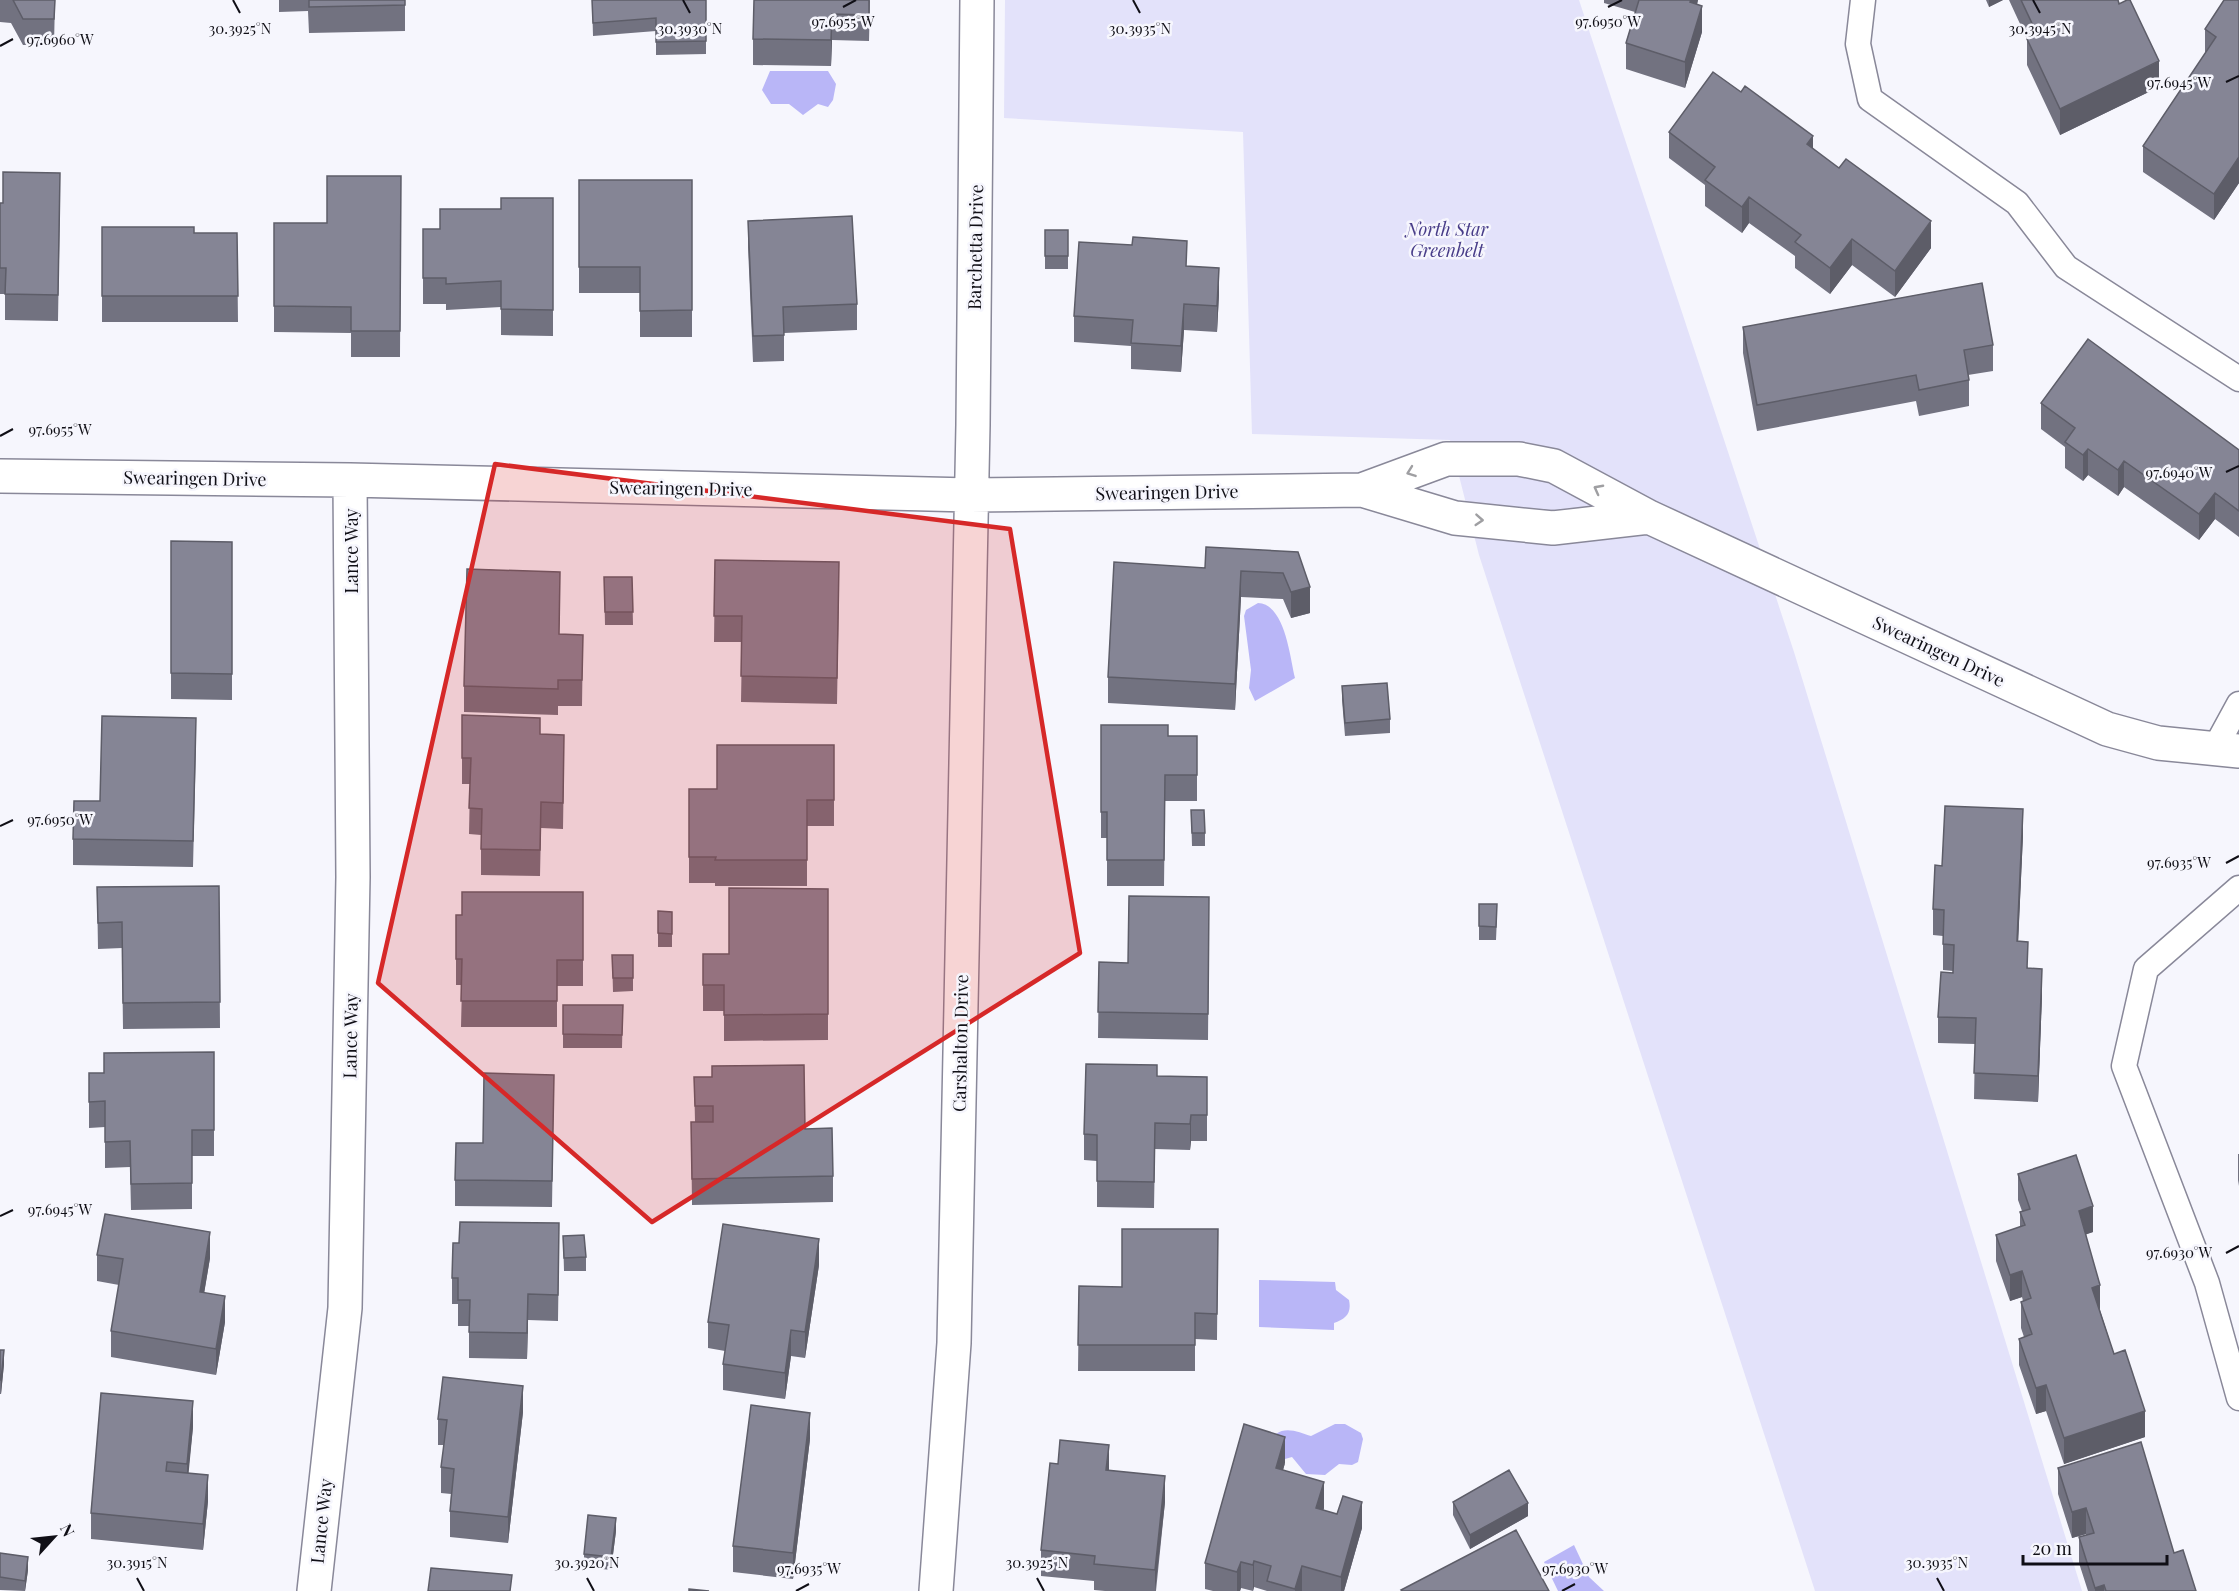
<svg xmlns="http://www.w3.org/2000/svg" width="2239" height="1591" font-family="'Playfair Display',serif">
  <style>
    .green { fill: #e3e2fa }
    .water { fill: #b9b6f7 }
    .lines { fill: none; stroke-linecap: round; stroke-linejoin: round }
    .service-casing { stroke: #898899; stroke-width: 27 }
    .minor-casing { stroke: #898899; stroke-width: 36 }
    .service { stroke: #fff; stroke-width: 24 }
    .minor { stroke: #fff; stroke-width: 33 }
    .wall { fill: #727280 }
    .shaded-wall { fill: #5d5d68 }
    .building { fill: #858595; stroke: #5d5d68; stroke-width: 1.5 }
    .oneway { stroke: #9f9fa2 }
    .marked { fill: #d62828; fill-opacity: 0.2; stroke: #d62828; stroke-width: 4.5; stroke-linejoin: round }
    .ticks { fill: none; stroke: #100f16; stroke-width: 2 }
    .labels { text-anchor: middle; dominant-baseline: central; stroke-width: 5; stroke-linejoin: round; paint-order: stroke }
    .park-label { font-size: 18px; font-style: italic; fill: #483d89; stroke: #f6f6fd }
    .street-label { font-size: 18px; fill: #100f16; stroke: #f6f6fd }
    .ticks-label { font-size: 15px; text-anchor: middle; fill: #100f16; stroke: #f6f6fd; stroke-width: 5; stroke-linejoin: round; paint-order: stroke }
  </style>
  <rect width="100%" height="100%" fill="#f6f6fd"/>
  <!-- green -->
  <path class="green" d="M1005 0H1579L1794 652 2082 1591H1815L1479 555 1450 440 1252 434 1243 132 1004 118Z"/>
  <!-- water -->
  <path class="water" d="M770 71H828L836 84 833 100 828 107 818 104 803 115 789 104H771L762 90Z
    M1258 603C1285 604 1290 657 1295 678L1255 701 1249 688 1251 670 1244 616 1246 610Z
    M1259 1280 1335 1282 1336 1290 1349 1300C1352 1314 1345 1319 1334 1323V1330L1259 1327Z
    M1335 1424H1345L1361 1433 1363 1439 1358 1462 1352 1465 1339 1464 1325 1475 1306 1474 1292 1457 1285 1459 1276 1434C1287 1426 1300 1433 1311 1436Z
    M1574 1545 1589 1577 1604 1591H1558L1544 1562Z"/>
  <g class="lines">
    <defs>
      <path id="service" d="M1863 0 1858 44 1870 99 2017 203 2066 267 2239 379
        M2215 748 2239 704
        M2239 888 2146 969 2124 1066 2207 1283 2239 1398"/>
      <path id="minor" d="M0 476 350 480 970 495 1362 490 1455 518 1553 528 1649 517
        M1362 490 1446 459H1519L1554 466 1649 517 2107 729 2158 743 2239 751
        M314 1591 345 1308 353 877 350 480
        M936 1591 954 1343 973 425 977 0"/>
    </defs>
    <!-- service casing -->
    <use href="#service" class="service-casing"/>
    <!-- minor casing -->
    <use href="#minor" class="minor-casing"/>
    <!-- service -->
    <use href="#service" class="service"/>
    <!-- minor -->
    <use href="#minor" class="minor"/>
  </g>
  <!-- wall -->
  <path class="wall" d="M0 0H55L54 45H23L11 23 0 22Z
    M279 0H405V31L309 33 308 11 279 12Z
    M592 0H706V54L656 55V31L593 36Z
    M870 0 869 41 832 40 831 66 753 65V39Z
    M1604 0H1698L1697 5 1702 32 1685 88 1626 69V43L1635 12 1604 3Z
    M1986 0H2003L1989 7Z
    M2009 0H2118L2159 87 2060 135 2027 65V39Z
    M2239 0V183L2214 220 2143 172V146L2205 54V29Z
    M1669 132 1813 149 1931 248 1895 297 1852 265 1830 294 1795 268V256L1749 223 1742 233 1705 206V185L1669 158Z
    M401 176 400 357H351V333L274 332V223H327Z
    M579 180H692V337H640V293H579Z
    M553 198V336L501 335V307L446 310V304H423V229H440L501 209Z
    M60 199 58 321 5 320V294H0V203Z
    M748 221 857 304V330L784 333V361L753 362 748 247Z
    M102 227 194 233H237L238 322H102Z
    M1045 230H1068V269H1045Z
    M1187 266 1219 294 1217 332 1184 330 1181 372 1131 369V346L1074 342V316Z
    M1743 327 1993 345V371L1968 375 1969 380V406L1919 416 1916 401 1757 431 1743 353Z
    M2041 403 2239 450V537L2215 519 2199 540 2124 487 2118 496 2088 475 2083 481 2065 468V447L2041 429Z
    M171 541 232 542V700L171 699Z
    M1298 552 1310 613 1291 618 1283 599 1241 597 1235 710 1108 703V677L1205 568Z
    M715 560 839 588 837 704 741 702 742 642H714Z
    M604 577H632L633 625H605Z
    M560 598 559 634 583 635 582 706H558V715L464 712V686Z
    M1342 686 1390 719V733L1345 736 1342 700Z
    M1101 725 1168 736H1197V801H1165L1164 886H1107V838H1101Z
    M540 734 564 761 563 829 541 828 540 876 481 875V835L469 834 470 784H462V758Z
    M196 744 193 867 73 865V839L100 801Z
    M834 745V826H807V886H715V883H689V789H717Z
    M1191 810 1205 833V846H1192Z
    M2023 835 2018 942 2028 968 2042 995 2038 1102 1974 1099 1975 1044 1938 1043V1017L1953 971 1943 970V936L1933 935V909L1942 866Z
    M219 886 220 1028 123 1029 122 948 98 949 97 887Z
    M828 889V1040L724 1041V1011H703V954H729Z
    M583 892V986H557V1027H461L462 985H456V959L462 915Z
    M1479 904 1497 917 1496 940H1479Z
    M658 911 672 912V947H658Z
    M1209 923 1208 1040 1098 1038 1099 962 1128 963Z
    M612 955H633V991L613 992Z
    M563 1005H623L622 1048H563Z
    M214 1052V1156H192V1209L131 1210 130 1167 105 1168V1127L89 1128V1073H104Z
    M554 1075 552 1207 455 1206V1180L483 1143Z
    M1157 1076 1207 1077V1141H1191L1190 1150 1155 1149 1154 1208 1097 1207V1161L1084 1160V1134Z
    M694 1077 805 1129 833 1176V1202L692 1205 691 1122H695Z
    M2238 1154H2239V1186L2238 1180Z
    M2018 1174 2093 1232 2086 1234 2100 1310 2114 1354 2145 1437 2064 1464 2046 1411 2036 1414 2019 1365V1339L2024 1337 2021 1328V1302L2023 1301 2022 1297 2010 1301 1996 1261V1235L2020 1227V1212L2022 1211 2018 1200Z
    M1218 1229 1217 1340 1195 1339V1371H1078L1079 1286 1122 1287Z
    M563 1236 586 1257V1271H564Z
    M559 1249 558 1321 528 1320 527 1359 469 1358V1326H458V1304H452V1278Z
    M97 1255 210 1258 204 1293 225 1322 216 1375 111 1357V1331L119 1285 97 1281Z
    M819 1265 805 1358 791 1356 785 1399 723 1390V1364L725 1351 708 1348V1322Z
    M0 1350 4 1364 1 1394H0Z
    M523 1412 508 1543 450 1537V1511L451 1494 441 1493V1467L444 1445H438V1419Z
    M193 1427 188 1473 208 1501 203 1550 91 1539V1513Z
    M810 1439 793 1579 733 1572V1546Z
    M1285 1463 1283 1470 1324 1508 1323 1510 1362 1528 1344 1591H1267L1254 1587 1253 1591 1241 1588 1240 1591H1213L1205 1589V1563Z
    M2058 1468 2174 1553 2196 1591H2088L2079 1563V1537L2086 1535V1534L2072 1538 2058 1494Z
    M1109 1470 1165 1502 1156 1591H1105L1094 1590V1581L1041 1576V1550Z
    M1453 1502 1528 1516 1470 1549 1453 1515Z
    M616 1531 611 1570 584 1567V1554Z
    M0 1553 28 1570 25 1591 0 1590Z"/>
  <!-- shaded-wall -->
  <path class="shaded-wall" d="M1691 0H1698L1690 28V2Z
    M1989 0H2003L1989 7Z
    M1702 6V32L1685 88V62Z
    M832 14V40L831 66V40Z
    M2159 61V87L2060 135V109Z
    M1813 136V163L1807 144Z
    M2239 157V183L2214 220V194Z
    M1749 197V223L1742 233V207Z
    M1931 221V248L1895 297V271Z
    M1852 239V265L1830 294V268Z
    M1219 268V294L1217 332V306Z
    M1184 304V330L1181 372V346Z
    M2088 449V475L2083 481V455Z
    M2124 461V487L2118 496V470Z
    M2215 493V519L2199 540V514Z
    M1241 571V597L1235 710V684Z
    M1310 587V613L1291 618V592Z
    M2023 809V835L2017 967V941Z
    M2042 969V995L2038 1102V1076Z
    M1191 1115V1141L1190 1150V1124Z
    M2093 1206V1232L2079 1237V1211Z
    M210 1232V1258L200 1318V1292Z
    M819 1239V1265L805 1358V1332Z
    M2022 1271V1297L2010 1301V1275Z
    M2100 1285V1311L2092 1288Z
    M528 1294V1320L527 1359V1333Z
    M225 1296V1322L216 1375V1349Z
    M791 1330V1356L785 1399V1373Z
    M4 1350V1364L1 1394V1380Z
    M2046 1385V1411L2036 1414V1388Z
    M523 1386V1412L508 1543V1517Z
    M193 1401V1427L187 1490V1464Z
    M2145 1411V1437L2064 1464V1438Z
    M810 1413V1439L793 1579V1553Z
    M1285 1437V1463L1276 1494V1468Z
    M1109 1445V1471L1106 1470Z
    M208 1475V1501L203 1550V1524Z
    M1165 1476V1502L1155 1591V1570Z
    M1324 1482V1508L1316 1534V1508Z
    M1362 1502V1528L1344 1591H1341V1577Z
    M1528 1503V1516L1470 1549V1535Z
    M2086 1508V1534L2072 1538V1512Z
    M616 1518V1531L611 1570V1557Z
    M28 1557V1570L25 1591V1581Z
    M1254 1561V1587L1253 1591V1565Z
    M1241 1562V1588L1240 1591H1237V1572Z
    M1302 1566V1591H1295V1589Z
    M2104 1585V1591H2095V1588Z"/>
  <!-- building -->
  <path class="building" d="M13 0H55L54 19H23Z
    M309 0H405V5L309 7Z
    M592 0H706V41L656 42V18L593 23Z
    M754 0H869V15L832 14 831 40 753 39Z
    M1639 0H1691L1690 2 1702 6 1685 62 1626 43Z
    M2021 0H2118L2119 4 2127 0H2130L2159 61 2060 109 2027 39 2037 34Z
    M2224 0H2239V157L2214 194 2143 146 2216 37 2205 29Z
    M1713 72 1741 92 1745 86 1813 136 1807 144 1839 168 1846 159 1931 221 1895 271 1852 239 1830 268 1795 242 1801 235 1749 197 1742 207 1705 180 1715 167 1669 132Z
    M3 172 60 173 58 295 5 294 6 268H0V203H3Z
    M327 176H401L400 331H351V307L274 306V223H327Z
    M579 180H692V310L640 311V267H579Z
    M501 198H553V310L501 309V281L446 284V278H423V229H440V209H501Z
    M852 216 857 304 783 307 784 335 753 336 748 221Z
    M102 227H194V233H237L238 296H102Z
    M1045 230H1068V256H1045Z
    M1133 237 1187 241 1186 266 1219 268 1217 306 1184 304 1181 346 1131 343 1133 320 1074 316 1079 242 1132 245Z
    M1982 283 1993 345 1964 350 1969 380 1919 390 1916 375 1757 405 1743 327Z
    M2088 339 2239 450V511L2215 493 2199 514 2124 461 2118 470 2088 449 2083 455 2065 442 2075 428 2041 403Z
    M171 541 232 542V674L171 673Z
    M1206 547 1298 552 1310 587 1291 592 1283 573 1241 571 1235 684 1108 677 1114 562 1205 568Z
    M715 560 839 562 837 678 741 676 742 616H714Z
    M467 569 560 572 559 634 583 635 582 680H558V689L464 686Z
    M604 577H632L633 612H605Z
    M1387 683 1390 719 1345 723 1342 686Z
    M462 715 540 718V734L564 735 563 803 541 802 540 850 481 849 482 809 469 808 471 758H462Z
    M102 716 196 718 193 841 73 839 74 801H100Z
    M1101 725H1168V736H1197V775H1165L1164 860H1107V812H1101Z
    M717 745H834V800H807V860H715L716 857H689V789H717Z
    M1945 806 2023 809 2017 941 2028 942 2027 968 2042 969 2038 1076 1974 1073 1976 1018 1938 1017 1941 972 1953 973 1954 945 1943 944 1944 910 1933 909 1935 865 1942 866Z
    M1191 810H1204L1205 833H1192Z
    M219 886 220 1002 123 1003 122 922 98 923 97 887Z
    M729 888 828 889V1014L724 1015V985H703V954H729Z
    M462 892H583V960H557V1001H461L462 959H456V915H462Z
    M1129 896 1209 897 1208 1014 1098 1012 1099 962 1128 963Z
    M1479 904H1497L1496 927 1479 926Z
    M658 911 672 912V934L658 933Z
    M612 955H633V978H613Z
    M563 1005H623L622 1035 563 1034Z
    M214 1052V1130H192V1183L131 1184 130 1141 105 1142V1101L89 1102V1073H104V1053Z
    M1086 1064 1157 1065V1076L1207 1077V1115H1191L1190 1124 1155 1123 1154 1182 1097 1181V1135L1084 1134Z
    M804 1065 805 1129 832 1128 833 1176 692 1179 691 1122H713V1106H695L694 1077H712V1066Z
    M484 1073 554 1075 552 1181 455 1180 456 1143H483Z
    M2076 1155 2093 1206 2079 1211 2100 1285 2092 1288 2114 1354 2125 1350 2145 1411 2064 1438 2046 1385 2036 1388 2019 1339 2032 1334 2021 1302 2031 1298 2022 1271 2010 1275 1996 1235 2025 1225 2020 1212 2030 1209 2018 1174Z
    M105 1214 210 1232 200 1292 225 1296 216 1349 111 1331 123 1259 97 1255Z
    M460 1222 559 1223 558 1295 528 1294 527 1333 469 1332 470 1300H458V1278H452L453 1243H459Z
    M723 1224 819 1239 805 1332 791 1330 785 1373 723 1364 729 1325 708 1322Z
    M1122 1229H1218L1217 1314 1195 1313V1345H1078L1079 1286 1122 1287Z
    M584 1235 586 1257 564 1258 563 1236Z
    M0 1350H4L1 1380H0Z
    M443 1377 523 1386 508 1517 450 1511 454 1469 441 1467 447 1420 438 1419Z
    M101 1393 193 1401 187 1464 167 1462 166 1471 208 1475 203 1524 91 1513Z
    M751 1405 810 1413 793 1553 733 1546Z
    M1244 1424 1285 1437 1276 1468 1324 1482 1316 1508 1337 1514 1343 1496 1362 1502 1341 1577 1302 1566 1295 1589 1267 1581 1271 1566 1254 1561 1253 1565 1241 1562 1237 1572 1205 1563Z
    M1060 1440 1109 1445 1106 1470 1165 1476 1155 1570 1094 1564 1095 1556 1041 1550 1050 1463 1058 1464Z
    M2141 1442 2174 1553 2183 1550 2196 1591H2106L2104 1585 2095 1588 2079 1537 2094 1533 2086 1508 2072 1512 2058 1468Z
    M1509 1470 1528 1503 1470 1535 1453 1502Z
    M588 1515 616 1518 611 1557 584 1554Z
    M1516 1530 1549 1591H1402L1401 1590Z
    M0 1553 28 1557 25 1581 0 1577Z
    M431 1568 512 1575 510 1591H428Z
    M689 1589 709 1591H689Z"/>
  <!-- one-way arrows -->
  <defs><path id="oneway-chevron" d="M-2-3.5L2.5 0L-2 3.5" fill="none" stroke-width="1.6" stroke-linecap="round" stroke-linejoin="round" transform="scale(1.5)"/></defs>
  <g class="oneway">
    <use href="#oneway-chevron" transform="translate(1411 472) rotate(160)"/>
    <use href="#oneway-chevron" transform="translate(1598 489) rotate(-152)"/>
    <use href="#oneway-chevron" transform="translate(1479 520) rotate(4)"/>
  </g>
  <!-- marked area -->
  <path class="marked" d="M495 464 1010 529 1080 953 652 1222 378 983Z"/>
  <!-- ticks -->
  <path class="ticks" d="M233 0 240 13M683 0 690 13M1133 0 1140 13M2033 0 2040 13M843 7 856 0M1608 7 1622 0M0 46 13 39M2226 82 2239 76M0 436 13 429M2226 472 2239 466M0 826 13 820M2226 863 2239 856M0 1216 13 1210M2226 1253 2239 1246M137 1578 144 1591M587 1578 594 1591M1037 1578 1044 1591M1937 1578 1944 1591M796 1591 809 1584M1562 1591 1575 1584"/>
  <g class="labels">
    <!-- park labels -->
    <g class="park-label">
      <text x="1447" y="229">North Star<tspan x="1447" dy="21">Greenbelt</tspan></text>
    </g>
    <!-- street labels -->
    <g class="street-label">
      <text transform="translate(975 247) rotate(-89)">Barchetta Drive</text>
      <text transform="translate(195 478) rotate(1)">Swearingen Drive</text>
      <text transform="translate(681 488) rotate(1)">Swearingen Drive</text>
      <text transform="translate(1167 492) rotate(-1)">Swearingen Drive</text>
      <text transform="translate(351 551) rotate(-90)">Lance Way</text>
      <text transform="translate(1939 651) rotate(25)">Swearingen Drive</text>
      <text transform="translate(350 1036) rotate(-89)">Lance Way</text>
      <text transform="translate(960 1043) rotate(-89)">Carshalton Drive</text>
      <text transform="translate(321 1521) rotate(-84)">Lance Way</text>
    </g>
  </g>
  <g class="ticks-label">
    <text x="843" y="27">97.6955°W</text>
    <text x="1608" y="27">97.6950°W</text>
    <text x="240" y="34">30.3925°N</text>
    <text x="690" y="34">30.3930°N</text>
    <text x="1140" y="34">30.3935°N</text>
    <text x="2040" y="34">30.3945°N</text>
    <text x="60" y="45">97.6960°W</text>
    <text x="2179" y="88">97.6945°W</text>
    <text x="60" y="435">97.6955°W</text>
    <text x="2179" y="478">97.6940°W</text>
    <text x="60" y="825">97.6950°W</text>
    <text x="2179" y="868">97.6935°W</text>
    <text x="60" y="1215">97.6945°W</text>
    <text x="2179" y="1258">97.6930°W</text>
    <text x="137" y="1568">30.3915°N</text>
    <text x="587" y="1568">30.3920°N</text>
    <text x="1037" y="1568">30.3925°N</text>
    <text x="1937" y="1568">30.3935°N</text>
    <text x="809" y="1574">97.6935°W</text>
    <text x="1575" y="1574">97.6930°W</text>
  </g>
  <!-- north arrow -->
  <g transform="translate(54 1537) rotate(63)" stroke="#f6f6fd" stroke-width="4.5" paint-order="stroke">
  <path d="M0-4.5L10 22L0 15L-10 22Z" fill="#100f16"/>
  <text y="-9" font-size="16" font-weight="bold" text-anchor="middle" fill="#100f16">N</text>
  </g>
  <!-- scale -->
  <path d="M2023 1555v9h144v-9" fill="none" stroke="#100f16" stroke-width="3"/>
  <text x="2032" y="1555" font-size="18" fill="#100f16" stroke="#f6f6fd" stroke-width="4.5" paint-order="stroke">20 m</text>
</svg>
